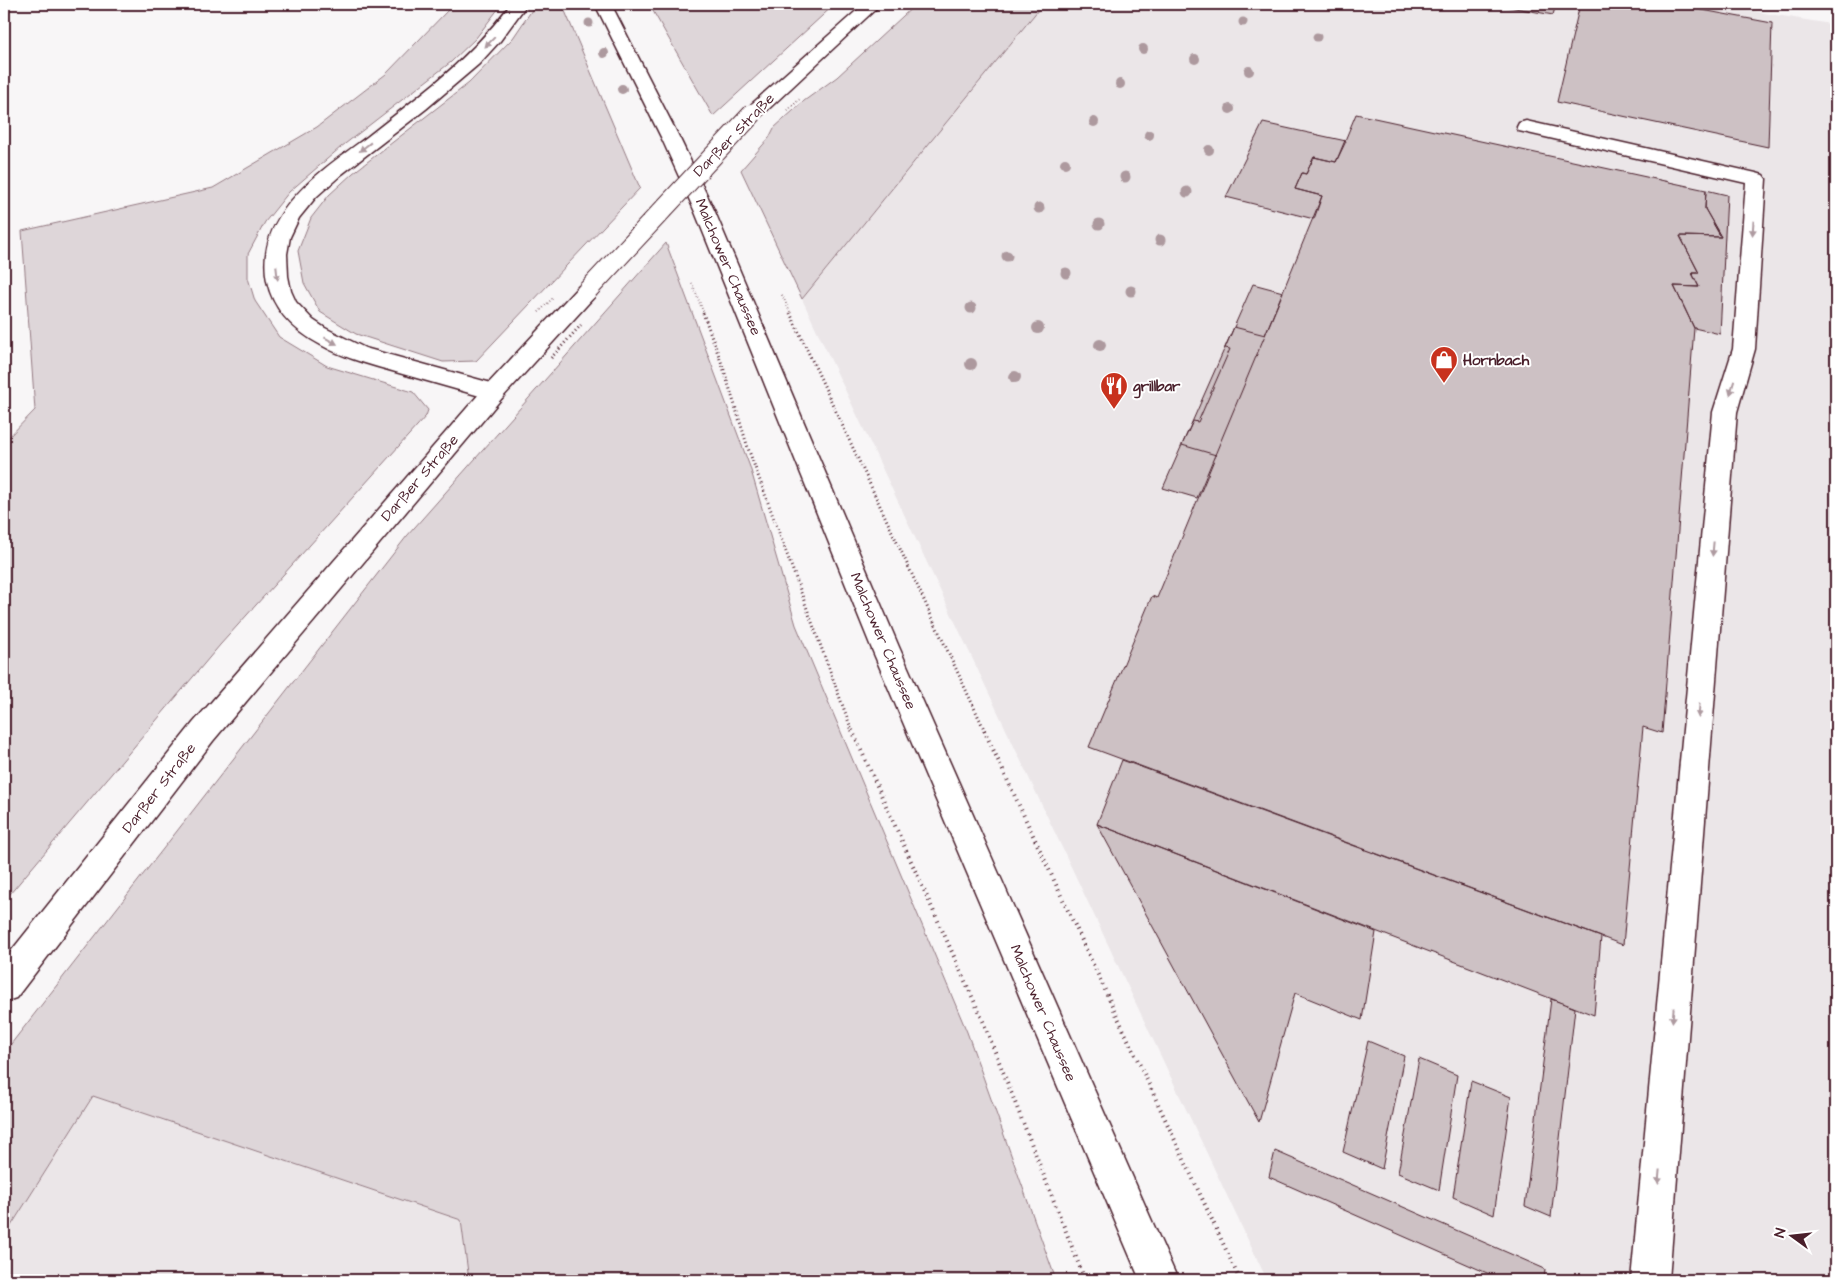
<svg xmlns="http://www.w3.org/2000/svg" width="1840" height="1284" font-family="'Architects Daughter',sans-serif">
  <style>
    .built { fill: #ebe6e8 }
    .green { fill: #ded6d9; stroke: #947a82 }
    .building { fill: #cdc1c4; stroke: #4a1f2b }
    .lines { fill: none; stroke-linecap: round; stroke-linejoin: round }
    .lane-casing { stroke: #4a1f2b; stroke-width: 3 }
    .secondary-casing { stroke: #4a1f2b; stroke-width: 3 }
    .primary-casing { stroke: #4a1f2b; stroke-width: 3 }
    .path-far2 { stroke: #4a1f2b; stroke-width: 2; stroke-dasharray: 0.5 2.5; stroke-linecap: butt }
    .path-far1 { stroke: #4a1f2b; stroke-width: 3; stroke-dasharray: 1 3; stroke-linecap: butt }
    .path { stroke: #4a1f2b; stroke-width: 4; stroke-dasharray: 1 4.5; stroke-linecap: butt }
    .lane { fill: #fff; fill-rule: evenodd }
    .secondary { fill: #fff; fill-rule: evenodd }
    .primary { fill: #fff; fill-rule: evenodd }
    .secondary-bridge-casing { stroke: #4a1f2b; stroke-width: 21; stroke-linecap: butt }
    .path-bridge-far1 { stroke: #4a1f2b; stroke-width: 2; stroke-dasharray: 0.5 2.5; stroke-linecap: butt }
    .path-bridge { stroke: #4a1f2b; stroke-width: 3; stroke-dasharray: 1 3; stroke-linecap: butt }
    .secondary-bridge { stroke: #fff; stroke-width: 19 }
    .tree { fill: #ad999e }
    .oneway { fill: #ae9aa0 }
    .labels { text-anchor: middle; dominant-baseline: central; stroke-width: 4; stroke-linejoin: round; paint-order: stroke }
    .street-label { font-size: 15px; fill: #4a1f2b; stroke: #fff }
    .poi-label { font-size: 15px; font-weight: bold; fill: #4a1f2b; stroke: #fff; text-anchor: start }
  </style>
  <rect width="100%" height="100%" fill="#f8f6f7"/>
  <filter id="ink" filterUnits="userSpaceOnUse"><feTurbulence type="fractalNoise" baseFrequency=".02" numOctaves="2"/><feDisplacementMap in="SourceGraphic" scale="10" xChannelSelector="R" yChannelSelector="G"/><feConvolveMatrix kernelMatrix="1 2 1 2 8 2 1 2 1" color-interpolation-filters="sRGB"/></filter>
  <g filter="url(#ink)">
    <!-- built -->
    <path class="built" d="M1043 4H1710L1836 25V1280H1267L802 299Z
      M93 1096 461 1220 469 1280H4V1237Z"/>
    <!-- green -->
    <path class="green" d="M451 4H502L476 38 451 62 341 147 289 192 265 222 248 254V278L255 301 279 337 327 366 413 392 428 410 426 416 220 645 4 901V442L35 410 22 231 213 188 317 127 386 74 448 10Z
      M536 4H562L640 188 476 361 443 362 356 334 320 312 304 283 298 251 311 218 329 195 353 173 469 83 513 38Z
      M649 4H835L713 116Z
      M916 4H1043L802 299 741 170 769 138 774 128 804 101 837 77Z
      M666 243 750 467 796 625 967 1032 1056 1280H469L461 1220 93 1096 4 1237V1053L407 536Z"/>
    <!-- building -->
    <path class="building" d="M1493 4H1556L1553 15Z
      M1580 4H1670L1772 23 1768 147 1557 102Z
      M1356 114 1706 190 1705 209 1721 237 1680 236 1699 273H1692L1699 287 1674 286 1694 328 1662 733 1643 727 1623 945 1089 747 1152 596 1157 598 1216 455 1182 445 1193 421 1198 422 1230 349 1225 348 1234 327 1265 335 1322 196 1295 189 1302 173 1306 174 1314 157 1336 162Z
      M1263 123 1346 141 1336 162 1314 157 1306 174 1302 173 1295 189 1322 196 1314 219 1226 197Z
      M1706 190 1727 195 1720 334 1694 328 1674 286 1699 287 1692 273H1699L1680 236 1721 237 1705 209Z
      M1253 284 1283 292 1197 498 1163 488Z
      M1122 760 1601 937 1594 1015 1097 824Z
      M1097 824 1376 932 1362 1020 1295 993 1259 1122Z
      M1551 999 1575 1008 1551 1217 1525 1206Z
      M1368 1041 1404 1056 1382 1169 1343 1152Z
      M1419 1059 1457 1075 1439 1190 1398 1173Z
      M1471 1081 1511 1097 1494 1215 1453 1197Z
      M1275 1151 1545 1269 1544 1280H1503L1269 1177Z"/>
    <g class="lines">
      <defs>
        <path id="lane" d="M1526 121 1756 173 1763 175 1766 179 1755 349 1737 412 1669 1280H1631L1713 412 1733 349 1746 183 1519 131 1517 127 1519 123Z"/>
        <path id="secondary" d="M864 4H881L760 117 753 119 746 117 744 113 746 109Z
          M1827 4H1836V9L1829 8Z
          M587 284 595 286 598 291 595 296 502 398 213 741 16 998 4 1002V960L193 723 486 386 579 286Z"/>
        <path id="primary" d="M511 4H527L500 41 479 64 426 109 342 174 316 197 299 218 290 237 287 254 288 276 291 291 296 302 313 320 325 328 365 348 502 386 506 392 502 398 494 400C462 391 431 382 399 373 372 365 346 359 321 345 295 331 273 311 267 281 254 214 321 171 367 137 390 119 413 101 435 83 464 59 488 34 511 4Z
          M595 4H611L680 139 715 212 899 647 1178 1280H1140L871 647 695 212 662 139Z"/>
      </defs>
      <!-- lane casing -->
      <use href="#lane" class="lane-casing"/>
      <!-- secondary casing -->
      <use href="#secondary" class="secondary-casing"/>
      <!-- primary casing -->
      <use href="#primary" class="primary-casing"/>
      <!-- path-far2 -->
      <path class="path-far2" d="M907 9 913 4
        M692 283 704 314
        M782 295 791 314"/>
      <!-- path-far1 -->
      <path class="path-far1" d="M703 313 723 367 749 451 852 731
        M790 313 985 731"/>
      <!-- path -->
      <path class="path" d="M852 730 983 1021 1085 1280
        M984 730 1240 1280"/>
      <!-- lane -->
      <use href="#lane" class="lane"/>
      <!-- secondary -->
      <use href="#secondary" class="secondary"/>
      <!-- primary -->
      <use href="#primary" class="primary"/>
      <defs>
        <path id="secondary-bridge" d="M587 291 753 113"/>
      </defs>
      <!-- secondary-bridge casing -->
      <use href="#secondary-bridge" class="secondary-bridge-casing"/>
      <!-- path-bridge-far1 -->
      <path class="path-bridge-far1" d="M788 110 801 98
        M539 312 553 298"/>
      <!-- path-bridge -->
      <path class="path-bridge" d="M551 358 581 325"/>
      <!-- secondary-bridge -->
      <use href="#secondary-bridge" class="secondary-bridge"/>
    </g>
    <!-- trees -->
    <g class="tree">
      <circle cx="1243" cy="22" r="4.5"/>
      <circle cx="589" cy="23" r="4.5"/>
      <circle cx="1317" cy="37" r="4.5"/>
      <circle cx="1143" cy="49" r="5"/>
      <circle cx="604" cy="53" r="5"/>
      <circle cx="1195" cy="59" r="5"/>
      <circle cx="1249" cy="71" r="5"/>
      <circle cx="1120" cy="84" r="5"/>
      <circle cx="622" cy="89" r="5"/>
      <circle cx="1230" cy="109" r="5"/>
      <circle cx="1094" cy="122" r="5"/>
      <circle cx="1149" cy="135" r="5"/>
      <circle cx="1209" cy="150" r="5"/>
      <circle cx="1065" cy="163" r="5"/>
      <circle cx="1125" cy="177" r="5.5"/>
      <circle cx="1187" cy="192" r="5.5"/>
      <circle cx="1039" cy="208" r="5.5"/>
      <circle cx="1099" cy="224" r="5.5"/>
      <circle cx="1160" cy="240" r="5.5"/>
      <circle cx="1007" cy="256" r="5.5"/>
      <circle cx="1066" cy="273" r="5.5"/>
      <circle cx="1131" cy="291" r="5.5"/>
      <circle cx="971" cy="308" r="5.5"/>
      <circle cx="1038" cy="328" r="6"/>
      <circle cx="1100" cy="345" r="6"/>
      <circle cx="971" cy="364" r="6"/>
      <circle cx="1015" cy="377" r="6"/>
    </g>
    <!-- one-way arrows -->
    <defs><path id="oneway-solid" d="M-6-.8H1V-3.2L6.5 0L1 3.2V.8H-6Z" transform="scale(1.25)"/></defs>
    <g class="oneway">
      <use href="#oneway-solid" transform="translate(490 42) rotate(134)"/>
      <use href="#oneway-solid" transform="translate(365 147) rotate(142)"/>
      <use href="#oneway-solid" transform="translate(1753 228) rotate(94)"/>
      <use href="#oneway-solid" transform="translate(277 273) rotate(84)"/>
      <use href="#oneway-solid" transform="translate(331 341) rotate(28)"/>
      <use href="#oneway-solid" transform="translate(1732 388) rotate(107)"/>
      <use href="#oneway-solid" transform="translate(1713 549) rotate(95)"/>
      <use href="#oneway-solid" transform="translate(1699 711) rotate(95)"/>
      <use href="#oneway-solid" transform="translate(1673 1015) rotate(95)"/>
      <use href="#oneway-solid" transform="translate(1659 1177) rotate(95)"/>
    </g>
  </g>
  <!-- icons -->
  <defs>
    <symbol id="shop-pin" viewBox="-11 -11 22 30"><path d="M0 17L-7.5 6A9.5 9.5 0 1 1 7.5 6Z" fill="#c8321e" stroke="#fff"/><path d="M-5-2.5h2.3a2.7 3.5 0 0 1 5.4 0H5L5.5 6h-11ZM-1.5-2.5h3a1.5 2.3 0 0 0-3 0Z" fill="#fff"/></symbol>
    <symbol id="restaurant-pin" viewBox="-11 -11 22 30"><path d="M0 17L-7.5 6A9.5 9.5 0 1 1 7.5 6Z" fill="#c8321e" stroke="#fff"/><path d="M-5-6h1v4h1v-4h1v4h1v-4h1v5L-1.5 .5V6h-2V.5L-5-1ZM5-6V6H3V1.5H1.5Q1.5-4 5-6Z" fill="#fff"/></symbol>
  </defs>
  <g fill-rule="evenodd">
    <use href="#shop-pin" x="1428" y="344" width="32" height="43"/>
    <use href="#restaurant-pin" x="1098" y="370" width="32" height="43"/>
  </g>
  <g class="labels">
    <!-- street labels -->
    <g class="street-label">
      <text transform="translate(734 135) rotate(-46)">Darßer Straße</text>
      <text transform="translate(728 267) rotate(67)">Malchower Chaussee</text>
      <text transform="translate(420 478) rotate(-49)">Darßer Straße</text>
      <text transform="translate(883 641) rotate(67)">Malchower Chaussee</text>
      <text transform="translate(159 788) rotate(-52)">Darßer Straße</text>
      <text transform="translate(1043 1013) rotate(67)">Malchower Chaussee</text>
    </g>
    <!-- poi labels -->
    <g class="poi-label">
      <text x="1463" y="360">Hornbach</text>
      <text x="1133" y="386">grillbar</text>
    </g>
  </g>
  <!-- margin -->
  <rect width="1840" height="1284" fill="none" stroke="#fff" stroke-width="20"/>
  <rect x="10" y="10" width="1820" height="1264" fill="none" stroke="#4a1f2b" stroke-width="2" filter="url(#ink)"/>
  <!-- north arrow -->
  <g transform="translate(1792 1236) rotate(285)" stroke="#ffffff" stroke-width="4" paint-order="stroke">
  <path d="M0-4L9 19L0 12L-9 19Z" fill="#4a1f2b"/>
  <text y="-8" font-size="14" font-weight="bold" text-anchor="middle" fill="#4a1f2b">N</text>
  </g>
</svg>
